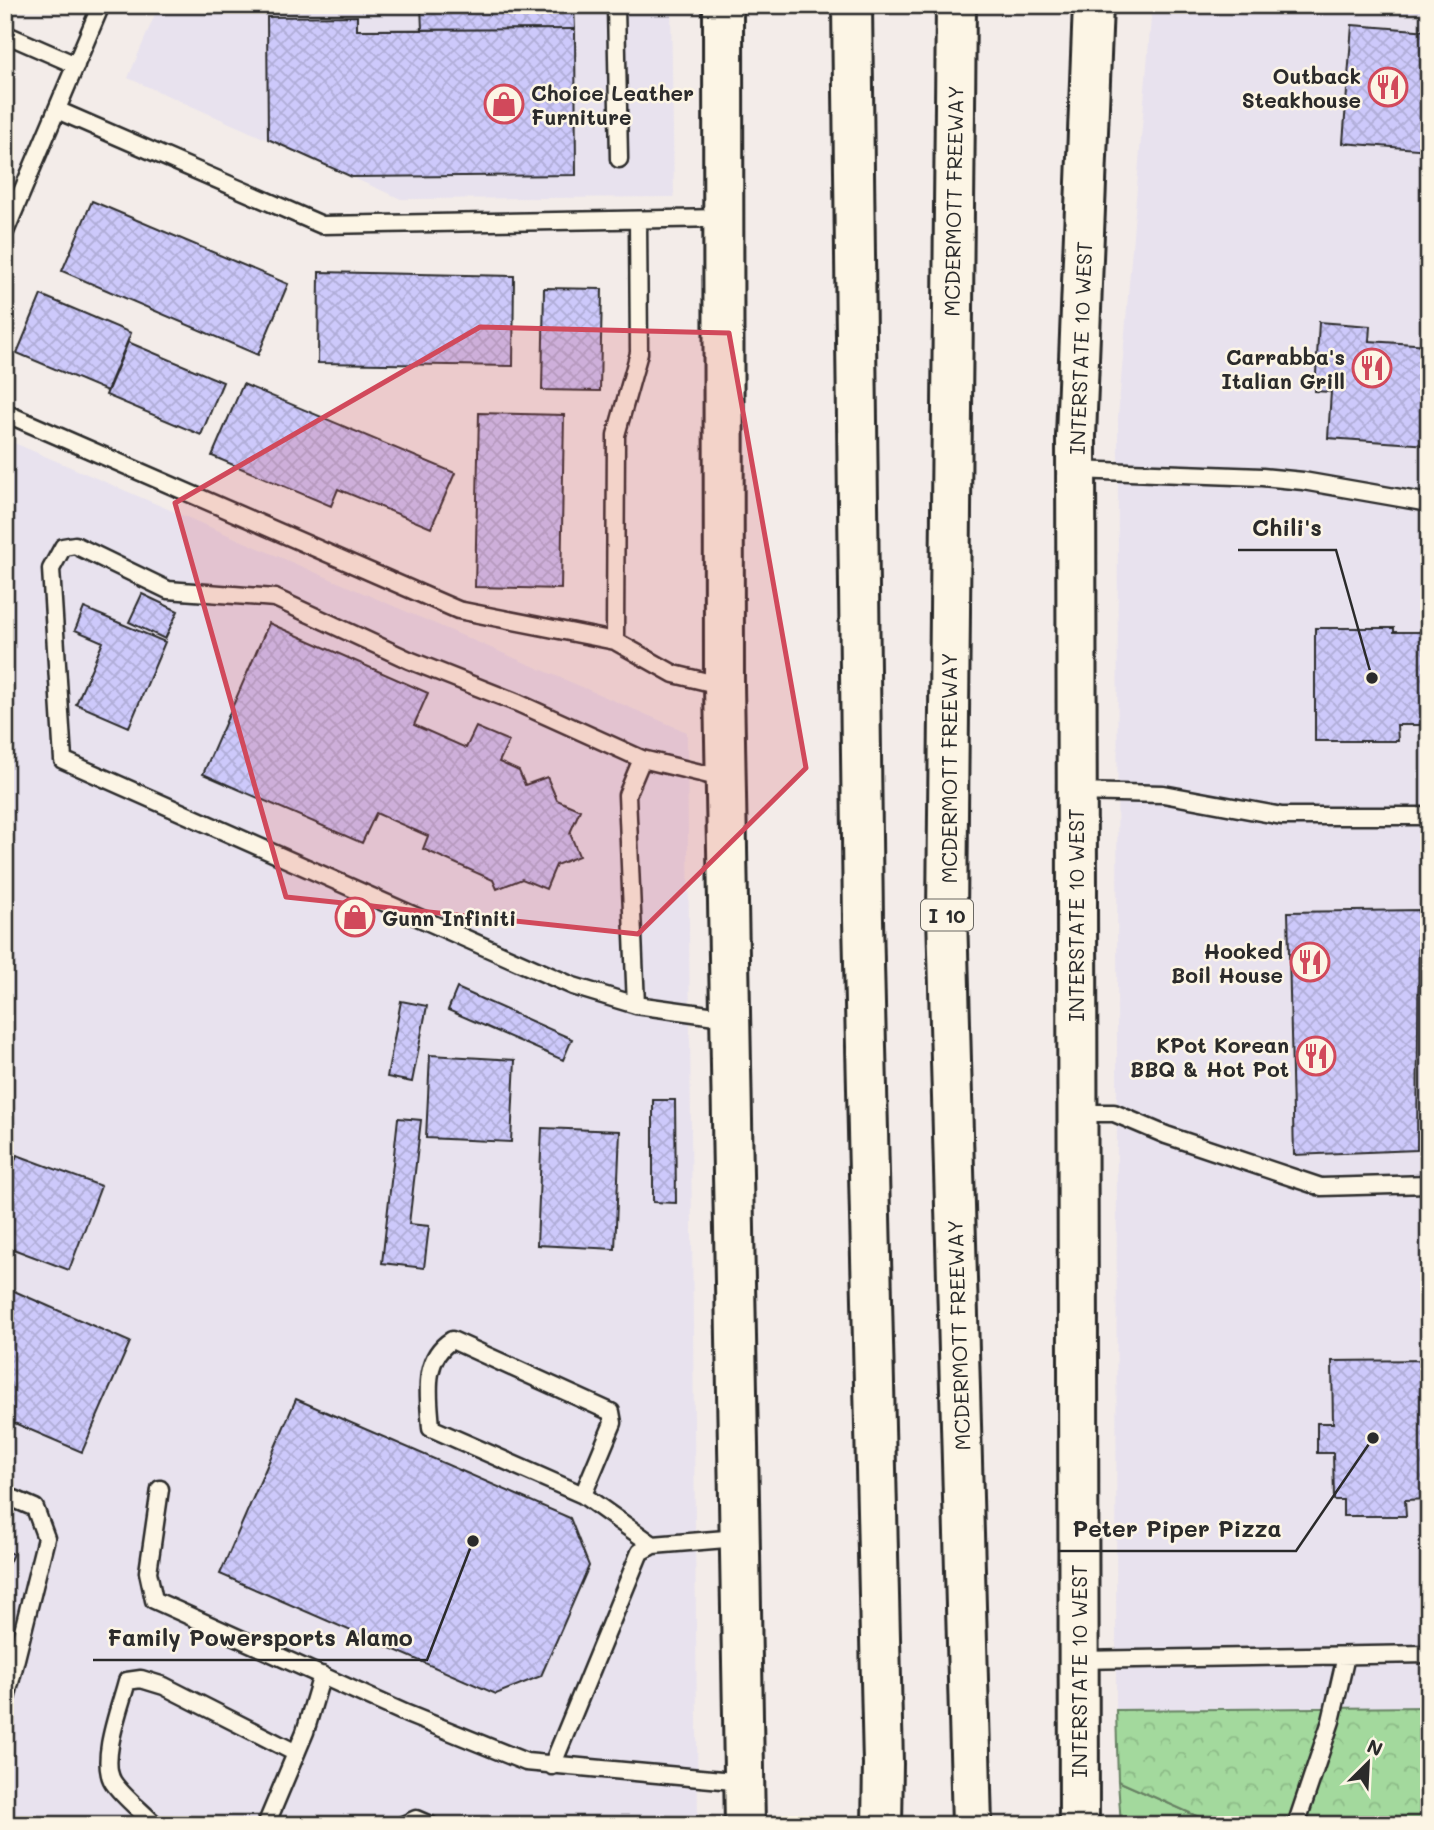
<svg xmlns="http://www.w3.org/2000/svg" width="1434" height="1830" font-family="Mali,sans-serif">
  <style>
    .built { fill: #e8e2ee }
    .green { fill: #a3d99d; stroke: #678264; stroke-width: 2 }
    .forest { fill: url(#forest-crowns); stroke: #678264; stroke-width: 2 }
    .building { fill: url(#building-cross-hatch); stroke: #2b2b2b; stroke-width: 2 }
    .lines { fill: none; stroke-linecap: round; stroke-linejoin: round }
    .lane-casing { stroke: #2b2b2b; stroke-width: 21 }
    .secondary-casing { stroke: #2b2b2b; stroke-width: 44 }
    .highway-casing { stroke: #2b2b2b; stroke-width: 44 }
    .lane { stroke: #fcf5e5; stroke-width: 16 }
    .secondary { stroke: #fcf5e5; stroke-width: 38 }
    .highway { stroke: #fcf5e5; stroke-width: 38 }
    .marked { fill: #d1495b; fill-opacity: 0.2; stroke: #d1495b; stroke-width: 5; stroke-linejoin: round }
    .labels { text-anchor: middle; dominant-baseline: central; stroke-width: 5; stroke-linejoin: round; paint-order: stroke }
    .shield { fill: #fcf5e5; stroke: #6a6863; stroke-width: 2 }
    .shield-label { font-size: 19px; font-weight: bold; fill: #2b2b2b }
    .poi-label { font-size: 21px; font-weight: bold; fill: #2b2b2b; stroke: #fcf5e5; text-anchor: end }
    .street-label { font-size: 21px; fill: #2b2b2b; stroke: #fcf5e5 }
    .leader { fill: none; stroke: #2b2b2b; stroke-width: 2.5 }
    .callout-dot { fill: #2b2b2b; stroke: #fcf5e5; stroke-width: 2.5 }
    .callout-label { font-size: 23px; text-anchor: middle; font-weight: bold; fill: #2b2b2b; stroke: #fcf5e5; stroke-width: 5; stroke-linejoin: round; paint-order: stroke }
  </style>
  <defs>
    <pattern id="forest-crowns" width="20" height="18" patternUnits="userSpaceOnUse" patternTransform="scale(1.75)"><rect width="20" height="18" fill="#a3d99d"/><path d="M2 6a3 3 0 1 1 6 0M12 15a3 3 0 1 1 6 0" fill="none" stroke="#8cba87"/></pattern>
    <pattern id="building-cross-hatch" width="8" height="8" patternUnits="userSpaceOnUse" patternTransform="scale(1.75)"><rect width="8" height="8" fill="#cdc9fb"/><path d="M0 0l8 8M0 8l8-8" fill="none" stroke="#b0add7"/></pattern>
  </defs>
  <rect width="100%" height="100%" fill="#f3ece9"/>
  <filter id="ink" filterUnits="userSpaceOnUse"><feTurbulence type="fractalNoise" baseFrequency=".0143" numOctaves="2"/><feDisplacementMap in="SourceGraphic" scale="14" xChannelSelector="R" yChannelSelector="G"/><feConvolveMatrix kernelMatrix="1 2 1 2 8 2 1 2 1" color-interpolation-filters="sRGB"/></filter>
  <g filter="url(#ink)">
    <!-- built -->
    <path class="built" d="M159 5H671L674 197 401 199 128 78Z
      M1152 5H1429V1707L1116 1710 1118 417Z
      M5 439 687 732 698 1825H5Z"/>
    <!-- green -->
    <path class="green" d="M1118 1781 1217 1825H1121Z"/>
    <!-- forest -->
    <path class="forest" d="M1429 1707V1825H1217L1118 1781 1116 1710Z"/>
    <!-- building -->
    <path class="building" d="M421 5H574L575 29 422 30Z
      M357 16V30L575 29 576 175 352 177 268 139 267 17Z
      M1352 25 1429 31V150L1343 143Z
      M92 201 288 284 258 355 62 271Z
      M319 272 514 276 513 366 318 363Z
      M544 288 602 289 600 391 542 390Z
      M41 295 131 333 107 391 17 353Z
      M1319 322 1370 326 1369 341 1429 345V445L1328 438 1331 392 1315 391Z
      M128 342 223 382 201 435 106 395Z
      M243 384 455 473 431 528 338 489 331 506 212 456Z
      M479 413 564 415 561 589 475 587Z
      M142 594 178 611 165 639 129 622Z
      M84 608 165 642 129 727 76 704 103 642 75 630Z
      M269 623 428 693 414 725 466 748 476 727 509 741 499 762 519 771 525 785 547 777 557 800 580 810 570 833 579 856 556 865 546 889 522 879 497 889 493 880 423 849 428 836 376 813 362 843 203 774Z
      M1315 628H1394V632H1429V725H1397L1398 741H1315Z
      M1419 910 1417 1150 1294 1155 1288 912Z
      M457 988 572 1039 563 1060 448 1010Z
      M401 1001 427 1006 412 1082 387 1077Z
      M430 1055 515 1060 511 1142 426 1138Z
      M653 1100H675L676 1203 653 1202Z
      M398 1118 421 1120 409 1224 429 1226 424 1268 382 1263Z
      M542 1128 620 1131 615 1249 537 1245Z
      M17 1155 101 1186 69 1270 5 1246V1187Z
      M5 1287 130 1342 82 1452 5 1419Z
      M1429 1360V1499L1405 1500 1406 1516H1343V1500H1334L1333 1453H1317V1423H1333L1332 1361Z
      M296 1399 570 1518 589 1566 541 1676 496 1694 220 1574Z
      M5 1551 13 1554 5 1571Z"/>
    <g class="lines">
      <defs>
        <path id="lane" d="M616 5 619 159
          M5 34 76 65
          M57 110 322 225 723 218
          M5 232 101 5
          M5 413 458 610 615 641 674 674 724 686
          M1076 470 1262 477 1303 481 1429 503
          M615 641 616 435 639 353 638 220
          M726 779 642 759 518 703 409 660 275 598 168 590 75 545 63 547 51 569 63 760 573 986 636 1005 730 1018
          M1075 792 1163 794 1282 816H1429
          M636 1005 627 795 642 759
          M1077 1113H1114L1166 1135 1321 1187 1429 1184
          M160 1489 148 1572 154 1600 407 1714 526 1762 744 1782
          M5 1495 35 1508 46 1538 5 1703
          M583 1495 431 1428C429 1397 421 1359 452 1340L611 1412 613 1423 583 1495 653 1545
          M1078 1660 1429 1654
          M552 1766 640 1552 653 1545 738 1538
          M155 1825C142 1811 123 1797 113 1782 99 1760 121 1705 127 1681L141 1679 164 1686 296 1753
          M266 1825 305 1732 322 1675
          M403 1825 416 1819 430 1825
          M1296 1825 1331 1721 1346 1656"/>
        <path id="secondary" d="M723 5 724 686 745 1825
          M1079 1825 1076 436 1093 5"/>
        <path id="highway" d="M852 5 863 920 883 1764 882 1825
          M956 5 947 915 972 1825"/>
      </defs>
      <!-- lane casing -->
      <use href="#lane" class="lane-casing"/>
      <!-- secondary casing -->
      <use href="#secondary" class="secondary-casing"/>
      <!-- highway casing -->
      <use href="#highway" class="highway-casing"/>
      <!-- lane -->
      <use href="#lane" class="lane"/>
      <!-- secondary -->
      <use href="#secondary" class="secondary"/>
      <!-- highway -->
      <use href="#highway" class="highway"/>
    </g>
  </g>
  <!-- marked area -->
  <path class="marked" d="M480 327 729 333 806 768 638 934 286 897 175 503Z"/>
  <!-- icons -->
  <defs>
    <symbol id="restaurant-ring" viewBox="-11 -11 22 22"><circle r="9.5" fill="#fcf5e5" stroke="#d1495b" stroke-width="1.5"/><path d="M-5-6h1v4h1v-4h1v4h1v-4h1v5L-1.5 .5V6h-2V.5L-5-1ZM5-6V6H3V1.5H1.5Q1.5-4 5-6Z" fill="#d1495b"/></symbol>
    <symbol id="shop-ring" viewBox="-11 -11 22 22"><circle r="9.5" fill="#fcf5e5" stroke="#d1495b" stroke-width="1.5"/><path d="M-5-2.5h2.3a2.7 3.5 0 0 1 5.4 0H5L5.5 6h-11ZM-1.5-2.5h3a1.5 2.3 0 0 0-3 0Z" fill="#d1495b"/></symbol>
  </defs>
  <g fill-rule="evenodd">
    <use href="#restaurant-ring" x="1366" y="65" width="44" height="44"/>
    <use href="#shop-ring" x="482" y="82" width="44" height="44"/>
    <use href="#restaurant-ring" x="1350" y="346" width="44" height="44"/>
    <use href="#shop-ring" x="333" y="895" width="44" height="44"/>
    <use href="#restaurant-ring" x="1288" y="940" width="44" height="44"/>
    <use href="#restaurant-ring" x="1294" y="1034" width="44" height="44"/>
  </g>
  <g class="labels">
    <!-- shield labels -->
    <rect class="shield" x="921" y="899.5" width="52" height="31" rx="5"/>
    <g class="shield-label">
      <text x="947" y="915">I 10</text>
    </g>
    <!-- poi labels -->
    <g class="poi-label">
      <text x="1361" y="75">Outback<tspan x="1361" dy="24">Steakhouse</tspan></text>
      <text x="531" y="92" text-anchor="start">Choice Leather<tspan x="531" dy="24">Furniture</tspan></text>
      <text x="1345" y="356">Carrabba's<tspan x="1345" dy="24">Italian Grill</tspan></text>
      <text x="382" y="917" text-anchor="start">Gunn Infiniti</text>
      <text x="1283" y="950">Hooked<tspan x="1283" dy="24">Boil House</tspan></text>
      <text x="1289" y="1044">KPot Korean<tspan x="1289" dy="24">BBQ &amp; Hot Pot</tspan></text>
    </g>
    <!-- street labels -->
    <g class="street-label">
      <text transform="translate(953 201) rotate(-89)">MCDERMOTT FREEWAY</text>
      <text transform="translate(1080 348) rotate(-88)">INTERSTATE 10 WEST</text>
      <text transform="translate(948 768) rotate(-90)">MCDERMOTT FREEWAY</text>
      <text transform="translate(1075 915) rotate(-90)">INTERSTATE 10 WEST</text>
      <text transform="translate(958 1335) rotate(-92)">MCDERMOTT FREEWAY</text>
      <text transform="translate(1078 1671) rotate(-90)">INTERSTATE 10 WEST</text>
    </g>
  </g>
  <!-- callouts -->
  <path class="leader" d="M1372 678L1336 550H1238M1373 1438L1296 1551H1058M473 1541L427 1660H93"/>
  <g class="callout-dot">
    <circle cx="1372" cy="678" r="7"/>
    <circle cx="1373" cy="1438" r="7"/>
    <circle cx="473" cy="1541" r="7"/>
  </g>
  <g class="callout-label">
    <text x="1287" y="536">Chili's</text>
    <text x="1177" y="1537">Peter Piper Pizza</text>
    <text x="260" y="1646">Family Powersports Alamo</text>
  </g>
  <!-- margin -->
  <rect width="1434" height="1830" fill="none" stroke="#fcf5e5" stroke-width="28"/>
  <rect x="14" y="14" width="1406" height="1802" fill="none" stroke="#2b2b2b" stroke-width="2.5" filter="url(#ink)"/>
  <!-- north arrow -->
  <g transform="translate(1368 1763) rotate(24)" stroke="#fcf5e5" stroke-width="5" paint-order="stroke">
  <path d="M0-5L12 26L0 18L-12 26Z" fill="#2b2b2b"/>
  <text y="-10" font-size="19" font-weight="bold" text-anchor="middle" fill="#2b2b2b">N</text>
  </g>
</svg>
